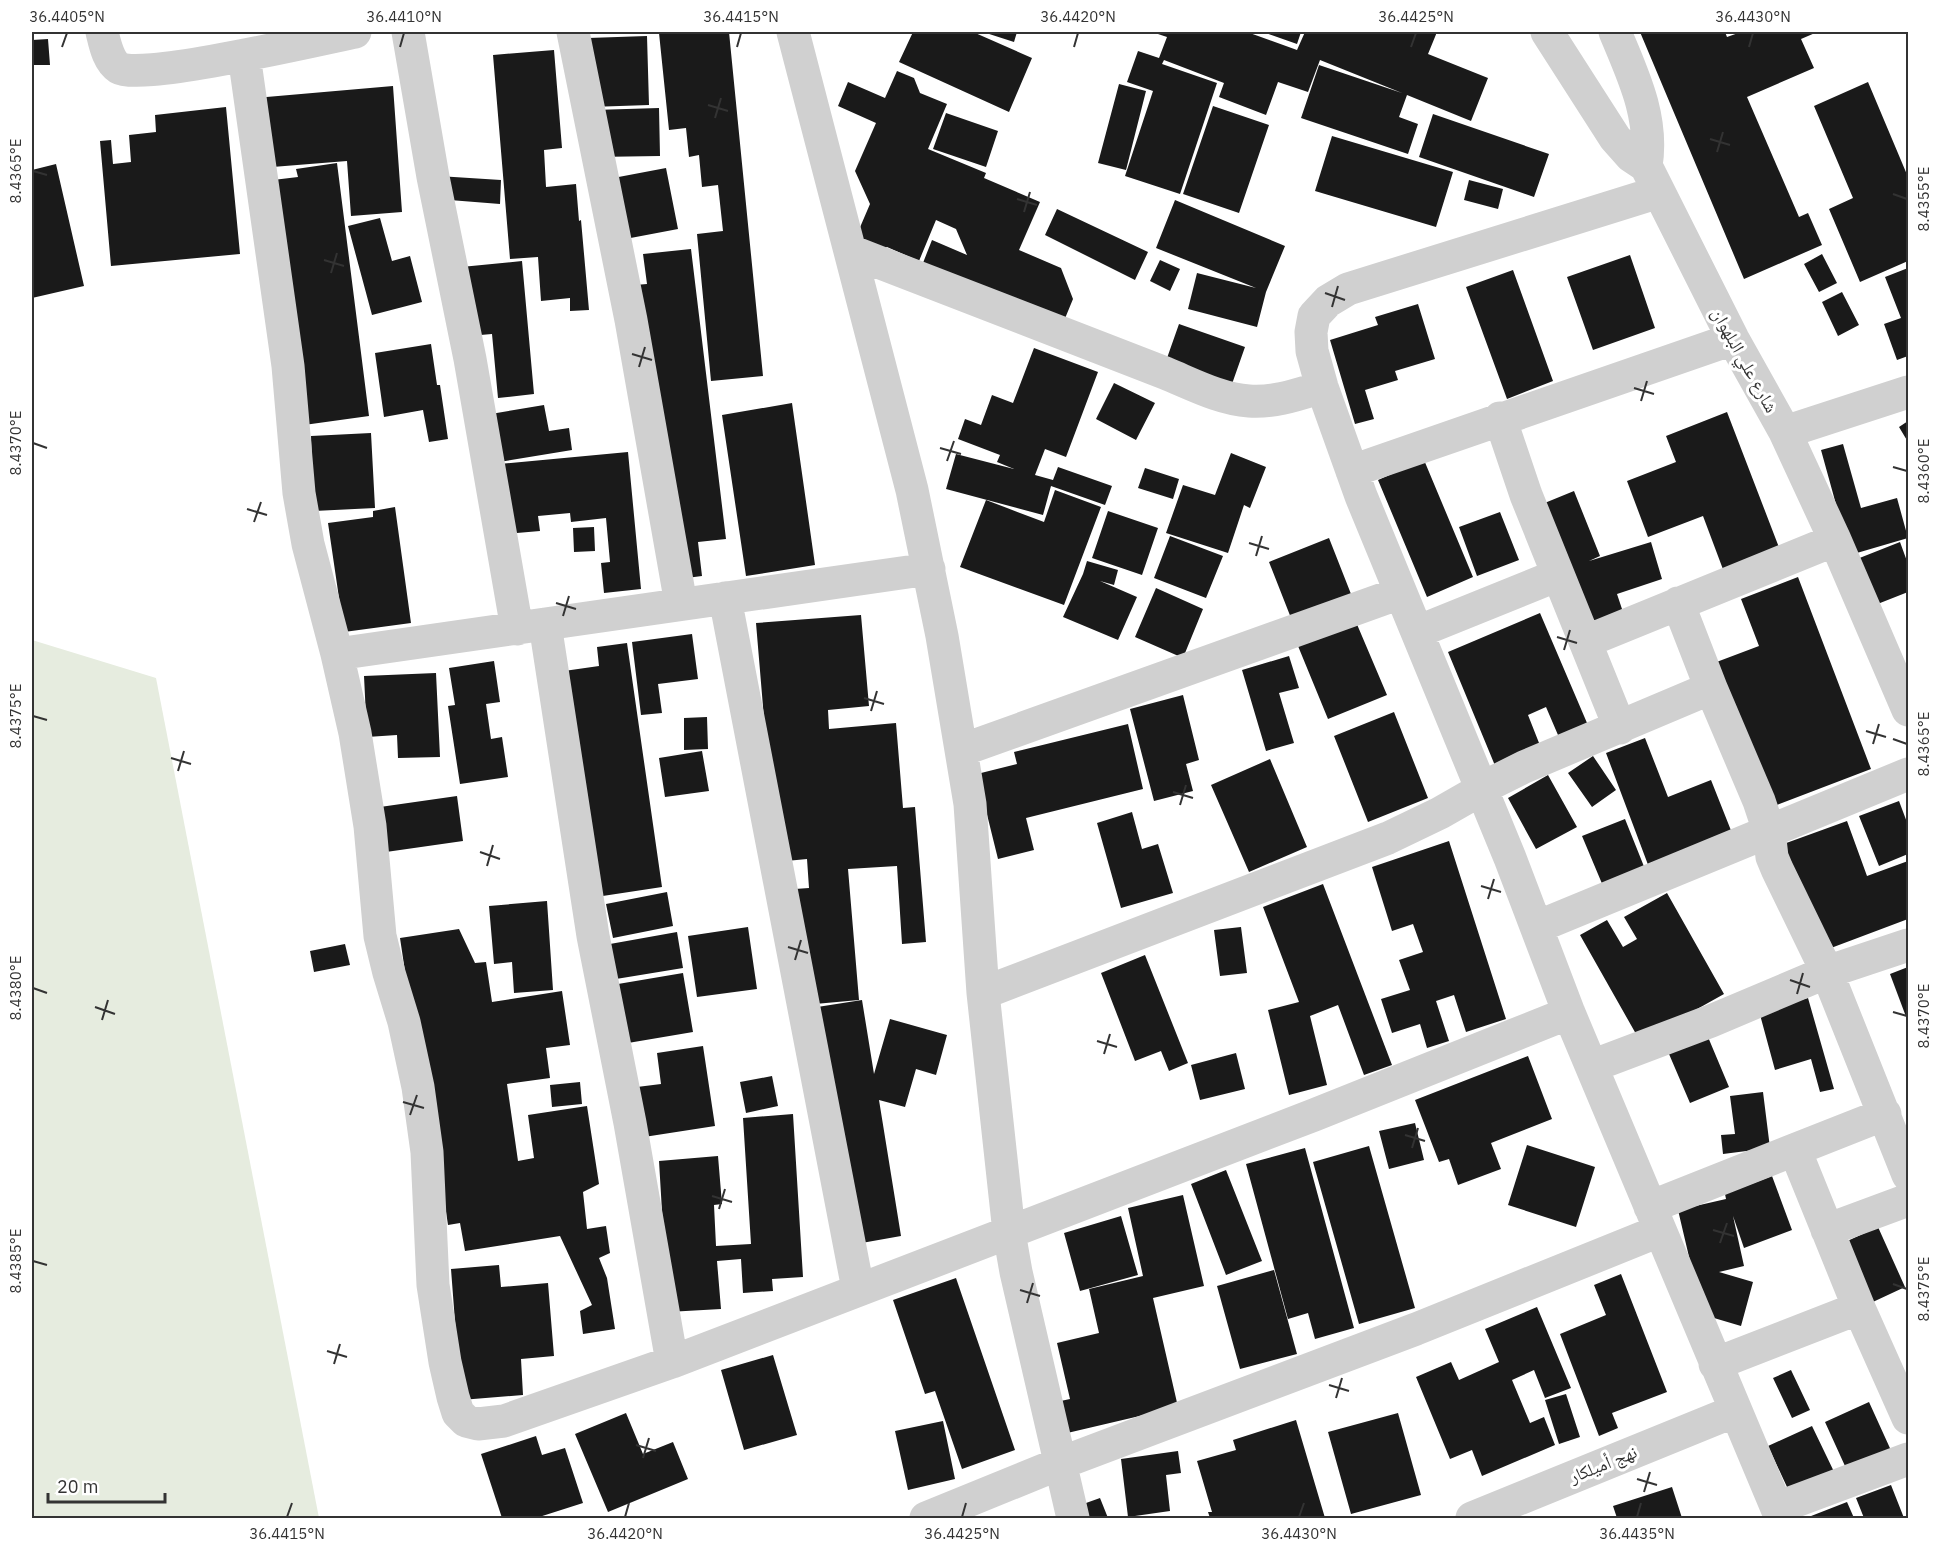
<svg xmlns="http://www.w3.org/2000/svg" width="1940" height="1550" font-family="'IBM Plex Sans','Noto Naskh Arabic',sans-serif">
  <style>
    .green { fill: #e6ecdf }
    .building { fill: #1a1a1a }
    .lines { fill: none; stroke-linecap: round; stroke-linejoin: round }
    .minor { stroke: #d0d0d0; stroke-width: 33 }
    .ticks { fill: none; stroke: #333; stroke-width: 2 }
    .labels { text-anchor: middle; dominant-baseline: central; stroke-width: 6; stroke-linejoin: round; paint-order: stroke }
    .street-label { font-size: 18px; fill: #333; stroke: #fff }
    .neatline { fill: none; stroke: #333; stroke-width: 2 }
    .ticks-label { font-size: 15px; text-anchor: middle; fill: #333 }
  </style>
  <rect width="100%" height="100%" fill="#fff"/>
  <!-- green -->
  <path class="green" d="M32 640 156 678 319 1518H32Z"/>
  <!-- building -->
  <path class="building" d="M669 32H729L763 376 711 381 697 234 723 231 718 185 702 187 699 155 689 157 686 128 669 130 659 33Z
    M913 32H973L1032 58 1009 112 899 62Z
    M983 32H1017L1014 42Z
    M1152 32H1247L1297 50 1305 32H1437L1428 54 1488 78 1471 121 1407 95 1399 117 1418 124 1408 154 1301 118 1319 65 1402 93 1320 60 1308 92 1278 82 1266 115 1219 97 1224 83 1164 60 1162 64 1217 83 1180 194 1125 176 1153 91 1127 82 1138 51 1159 58 1167 37Z
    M1263 32H1301L1297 44Z
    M1640 32H1725L1727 37 1741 32H1814L1815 33 1801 39 1814 68 1747 97 1799 217 1808 213 1822 245 1744 279Z
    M647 36 649 105 590 107 588 38Z
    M48 39 50 65H32V40Z
    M554 50 562 148 544 150 546 187 576 184 579 221 581 220 589 310 570 311V298L541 301 538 257 510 259 493 55Z
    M897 71 914 78 920 93 947 104 928 149 986 173 984 178 1040 202 1019 250 1061 268 1073 299 1059 333 919 273 932 240 967 255 956 229 936 220 919 261 887 247 881 250 855 239 870 204 855 171 876 123 838 106 848 82 885 98Z
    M1868 82 1908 177V261L1860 282 1829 209 1853 198 1814 106Z
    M1119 84 1146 91 1126 170 1098 163Z
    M393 86 402 212 351 216 347 161 260 168 255 98Z
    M1213 106 1269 125 1239 213 1183 194Z
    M226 107 240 254 111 266 100 141 111 140 113 164 131 162 129 135 156 132 155 115Z
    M659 108 660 156 595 157 594 110Z
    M946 113 998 131 986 167 933 149Z
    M1433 114 1549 154 1534 197 1419 157Z
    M1332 136 1453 172 1436 227 1315 191Z
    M337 163 369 416 304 425 273 180 298 177 296 169Z
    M56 164 84 286 32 298V170Z
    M666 168 678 229 620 240 608 179Z
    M438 176 501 180 500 204 437 199Z
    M1469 180 1503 189 1498 209 1464 200Z
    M1175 200 1285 246 1266 292 1257 327 1188 309 1197 273 1256 288 1156 248Z
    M1057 209 1148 252 1135 280 1045 235Z
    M380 218 392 261 410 256 422 302 372 315 348 226Z
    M691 249 726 539 698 542 702 576 671 580 635 285 647 284 643 254Z
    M1822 254 1837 283 1819 292 1804 264Z
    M1630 255 1655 328 1593 350 1567 277Z
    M1160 260 1180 269 1170 291 1150 281Z
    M522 261 534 394 498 398 492 334 457 337 451 268Z
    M1908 268V356L1897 360 1884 324 1901 318 1885 277Z
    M1513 270 1553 381 1507 399 1466 287Z
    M1842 292 1859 325 1838 336 1822 302Z
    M1418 304 1435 359 1395 371 1398 380 1365 390 1374 419 1355 424 1330 340 1378 325 1375 317Z
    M1179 324 1245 347 1226 401 1160 378Z
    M431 344 437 385H440L448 439 429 442 423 410 384 417 375 353Z
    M1034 348 1098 372 1066 457 1045 449 1035 475 1053 480 1058 467 1112 486 1105 505 1051 486 1043 515 946 489 956 454 1014 469 997 462 1000 455 958 439 965 419 981 425 992 395 1013 403Z
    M1114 383 1155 403 1136 440 1096 419Z
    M792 403 815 565 746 576 722 415Z
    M544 405 549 431 569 428 572 450 487 464 479 416Z
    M1727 412 1780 550 1724 572 1703 516 1648 537 1627 481 1676 462 1666 436Z
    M1908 421V442L1899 427Z
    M371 433 375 508 314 511 311 436Z
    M1843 444 1861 508 1897 498 1908 538 1850 555 1821 450Z
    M628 452 641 589 604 593 601 563 610 562 606 518 571 522 570 513 538 516 540 531 505 534 499 464Z
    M1231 453 1266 467 1250 508 1244 505 1228 553 1166 533 1183 485 1215 495Z
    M1424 460 1473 577 1427 597 1378 480Z
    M1145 468 1179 479 1173 499 1138 488Z
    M1055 490 1101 507 1064 605 960 567 986 500 1044 522Z
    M1574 491 1600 556 1589 561 1651 542 1662 579 1617 594 1624 615 1582 629 1530 509Z
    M395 507 411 623 344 632 328 523 373 517V511Z
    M1108 511 1158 528 1142 575 1092 558Z
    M1500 512 1519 560 1477 576 1459 527Z
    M594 527 595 551 574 552 573 528Z
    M1170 536 1223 556 1206 598 1154 578Z
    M1329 538 1351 594 1291 618 1269 562Z
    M1900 542 1908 564V592L1875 605 1857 559Z
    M1087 561 1118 570 1114 585 1100 581 1137 597 1118 640 1063 617 1083 574Z
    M1798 577 1871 769 1761 811 1698 669 1759 646 1741 599Z
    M1156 588 1203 609 1183 658 1135 637Z
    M1540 613 1590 730 1561 742 1546 707 1528 715 1541 748 1496 768 1448 652Z
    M861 615 869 706 828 710 829 729 896 723 903 808 915 807 926 942 902 944 897 866 848 869 859 1000 804 1005 795 889 809 888 807 859 776 862 756 623Z
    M1356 622 1387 695 1328 719 1298 646Z
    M692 634 698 679 658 684 662 713 641 715 632 642Z
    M627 643 662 887 596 897 557 672 599 666 597 647Z
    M1289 656 1299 688 1279 693 1294 743 1266 751 1242 670Z
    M494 661 500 702 486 704 491 739 502 737 508 777 460 784 448 706 455 705 449 668Z
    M436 673 440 757 398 758 397 735 367 737 364 676Z
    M1183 695 1199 760 1186 764 1193 791 1154 801 1130 709Z
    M1394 712 1428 798 1368 822 1334 736Z
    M707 717 708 749 684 750V718Z
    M1128 724 1143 789 1026 818 1034 850 998 859 977 774 1017 764 1014 752Z
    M1645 738 1668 797 1711 780 1732 833 1650 870 1606 753Z
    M702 751 709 791 665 797 659 758Z
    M1593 756 1616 790 1592 807 1568 773Z
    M1270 759 1307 847 1249 872 1211 785Z
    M1548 775 1577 827 1536 849 1508 798Z
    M457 796 463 841 386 852 380 807Z
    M1899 801 1908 825V854L1879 866 1859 816Z
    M1132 812 1142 849 1158 844 1173 893 1121 908 1097 823Z
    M1625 819 1645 869 1603 886 1582 836Z
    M1847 821 1867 876 1908 861V919L1815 954 1775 847Z
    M1449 841 1506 1019 1466 1032 1454 995 1436 1001 1449 1041 1427 1048 1420 1024 1392 1033 1381 999 1410 990 1399 960 1423 952 1413 924 1392 931 1372 867Z
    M1323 884 1392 1065 1364 1075 1338 1005 1310 1016 1327 1085 1289 1095 1268 1010 1299 1002 1263 907Z
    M667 892 673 926 613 938 606 904Z
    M1667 893 1724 994 1640 1041 1580 935 1607 920 1623 947 1637 939 1624 917Z
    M547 901 553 990 514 993 512 962 494 964 489 906Z
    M748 927 757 989 697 997 688 936Z
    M1241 927 1247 973 1220 976 1214 930Z
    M459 929 475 963 486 962 492 1002 562 991 570 1045 546 1048 550 1078 507 1084 518 1161 534 1158 528 1115 587 1106 599 1184 583 1192 587 1229 606 1226 610 1253 599 1258 607 1278 615 1329 583 1334 580 1311 592 1305 560 1236 465 1251 460 1223 448 1225 417 1017 412 1018 400 938Z
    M677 932 683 968 616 979 610 944Z
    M345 944 350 965 314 972 310 951Z
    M1145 955 1188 1063 1169 1071 1161 1051 1135 1061 1101 973Z
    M1908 967V1022L1890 974Z
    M683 973 693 1032 628 1043 618 984Z
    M1808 998 1834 1089 1820 1092 1811 1059 1775 1070 1759 1011Z
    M862 1000 874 1074 890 1019 947 1035 936 1075 916 1069 905 1107 879 1100 901 1236 856 1244 811 1008Z
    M1708 1037 1729 1087 1690 1103 1669 1054Z
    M703 1046 715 1126 644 1137 637 1087 661 1084 657 1053Z
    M1236 1053 1245 1089 1200 1100 1191 1065Z
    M1528 1056 1552 1119 1491 1143 1501 1169 1458 1185 1449 1159 1439 1162 1415 1100Z
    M772 1076 778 1106 746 1113 740 1082Z
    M580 1082 582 1104 552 1107 550 1085Z
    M1763 1092 1770 1148 1723 1154 1721 1135 1735 1134 1730 1096Z
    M793 1114 803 1277 772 1279 773 1291 743 1293 741 1259 717 1261 721 1309 668 1312 659 1161 718 1156 722 1204 714 1205 716 1246 751 1244 743 1118Z
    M1415 1123 1424 1160 1389 1169 1379 1131Z
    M1527 1145 1595 1167 1576 1227 1508 1205Z
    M1369 1146 1415 1308 1359 1324 1313 1162Z
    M1305 1148 1354 1328 1315 1339 1308 1313 1288 1319 1246 1164Z
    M1226 1170 1262 1261 1226 1275 1191 1184Z
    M1772 1176 1792 1230 1744 1248 1733 1216 1744 1266 1719 1272 1753 1282 1741 1326 1687 1310 1694 1278 1678 1210 1726 1199 1725 1194Z
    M1183 1195 1204 1286 1153 1298 1178 1407 1063 1434 1056 1402 1070 1399 1057 1343 1099 1333 1089 1289 1143 1276 1128 1208Z
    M1121 1216 1138 1275 1080 1291 1064 1233Z
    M1878 1227 1905 1287 1860 1308 1832 1248Z
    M499 1265 501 1287 548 1283 554 1356 521 1359 523 1395 461 1400 451 1269Z
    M1274 1270 1297 1354 1240 1369 1217 1286Z
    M1621 1274 1667 1392 1612 1413 1618 1428 1599 1436 1560 1334 1606 1315 1594 1285Z
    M956 1278 1015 1450 962 1469 935 1391 925 1394 893 1300Z
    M1537 1307 1571 1388 1545 1398 1534 1370 1512 1380 1530 1423 1544 1417 1555 1445 1482 1476 1472 1450 1450 1459 1416 1377 1451 1362 1459 1380 1499 1362 1485 1329Z
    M773 1355 797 1435 744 1450 721 1370Z
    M1791 1370 1810 1410 1792 1418 1773 1378Z
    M1566 1394 1580 1437 1559 1444 1545 1400Z
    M1869 1402 1894 1457 1850 1477 1825 1422Z
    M626 1413 643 1454 673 1442 688 1479 608 1512 575 1434Z
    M1398 1413 1421 1495 1351 1514 1328 1432Z
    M1296 1420 1325 1518H1210L1208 1512H1212L1197 1461 1236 1450 1233 1440Z
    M943 1421 955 1479 908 1490 895 1431Z
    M1812 1426 1838 1480 1793 1500 1768 1446Z
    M536 1436 542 1455 565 1448 583 1503 536 1518H502L481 1454Z
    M1178 1451 1181 1473 1166 1475 1170 1511 1128 1517 1121 1459Z
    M1891 1485 1904 1518H1864L1856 1498Z
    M1672 1487 1682 1518H1617L1613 1506Z
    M1100 1498 1108 1518H1076L1072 1508Z
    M1847 1502 1854 1518H1806Z"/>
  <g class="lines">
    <!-- minor -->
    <path class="minor" d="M102 32C105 44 108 61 119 68 140 81 321 39 355 32
      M408 32 433 177 470 359 517 629
      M573 32 631 320 681 604
      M793 32 912 490 942 636 970 804 983 993 1009 1232 1016 1272 1073 1518
      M1547 32 1615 138 1631 156 1646 166 1733 339 1785 432 1835 540 1908 710
      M1615 32C1633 75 1654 118 1646 166
      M244 55 288 366 299 493 308 544 337 654 355 733 370 826 380 936 389 973 404 1022 418 1087 427 1152 433 1285 445 1362 453 1397 458 1413 466 1421 478 1424 504 1421 672 1362 1314 1115 1569 1013
      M1659 192 1348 289 1328 301 1314 316 1311 332 1312 351 1322 387 1361 496 1510 858 1569 1013 1781 1518
      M850 251 1165 373C1192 384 1220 399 1249 401 1274 403 1299 394 1322 387
      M1500 418 1526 495 1620 728
      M1785 432 1908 392
      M1352 471 1733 339
      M725 598 858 1289
      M1678 603 1711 688 1759 801 1769 831 1772 857 1777 869 1827 972 1908 1175
      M545 624 593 936 630 1123 672 1362
      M1417 632 1558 575
      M1587 641 1835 540
      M337 654 929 569
      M962 750 1400 593
      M1537 927 1908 774
      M983 993 1388 838 1440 813 1496 781 1524 767 1711 688
      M1592 1066 1711 1021 1827 972 1908 945
      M1795 1150 1859 1308 1908 1418
      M1650 1207 1885 1114
      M1827 1230 1908 1200
      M1715 1364 1859 1308
      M1777 1508 1908 1459
      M926 1518 1061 1463 1416 1329 1659 1231
      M1472 1518 1735 1411"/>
  </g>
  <!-- ticks -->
  <path class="ticks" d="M62 47 67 33M400 47 404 33M737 47 741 33M1074 47 1078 33M1411 47 1416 33M1749 47 1753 33M708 105 728 111M715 118 721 98M1710 139 1730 145M1717 152 1723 132M33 171 47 175M1893 194 1907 199M1017 199 1037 205M1024 212 1030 192M324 260 344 266M331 273 337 253M1325 293 1345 300M1332 307 1338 286M632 354 652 360M639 367 645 347M1634 388 1654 394M1641 401 1647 381M33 443 47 448M940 448 961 454M947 461 954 441M1893 467 1907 471M247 509 267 515M254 522 261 502M1249 543 1269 549M1256 556 1262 536M556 603 576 609M563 616 569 596M1557 637 1577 643M1564 650 1570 630M864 698 884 704M871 711 877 691M33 716 47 720M1866 731 1886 737M1893 739 1907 744M1873 744 1879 724M171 758 191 764M178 771 184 751M1173 792 1193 798M1180 805 1186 785M480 852 500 859M487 866 493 845M1481 886 1501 892M1488 899 1494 879M788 947 808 953M795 960 801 940M1790 980 1810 987M33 988 47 993M1797 994 1803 973M95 1007 115 1014M1893 1012 1907 1016M102 1020 108 1000M1097 1041 1117 1047M1104 1054 1110 1034M403 1102 424 1108M410 1115 417 1095M1405 1135 1425 1141M1412 1148 1418 1128M712 1196 732 1202M719 1209 725 1189M1713 1230 1734 1236M1720 1243 1727 1223M33 1261 47 1265M1893 1284 1907 1289M1020 1290 1040 1296M1027 1303 1033 1283M327 1351 347 1357M334 1364 340 1344M1329 1385 1349 1391M1336 1398 1342 1378M636 1445 656 1451M643 1458 649 1438M1637 1479 1657 1485M1644 1492 1650 1472M287 1517 292 1503M625 1517 629 1503M962 1517 966 1503M1299 1517 1304 1503M1637 1517 1641 1503"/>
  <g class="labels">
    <!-- street labels -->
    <g class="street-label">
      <text transform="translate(1745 360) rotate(61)">شارع علي البلهوان</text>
      <text transform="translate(1603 1464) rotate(-22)">نهج أميلكار</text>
    </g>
  </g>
  <!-- border -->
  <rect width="1940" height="1550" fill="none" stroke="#ffffff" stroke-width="66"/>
  <!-- scale -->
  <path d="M48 1493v9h117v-9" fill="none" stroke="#333333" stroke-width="3"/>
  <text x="57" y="1493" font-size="18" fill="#333333" stroke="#ffffff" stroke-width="4.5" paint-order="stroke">20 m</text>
  <rect x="33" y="33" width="1874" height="1484" class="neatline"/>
  <g class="ticks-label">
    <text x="67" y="22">36.4405°N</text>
    <text x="404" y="22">36.4410°N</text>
    <text x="741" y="22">36.4415°N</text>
    <text x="1078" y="22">36.4420°N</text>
    <text x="1416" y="22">36.4425°N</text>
    <text x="1753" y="22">36.4430°N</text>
    <text transform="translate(16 171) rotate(-90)" y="5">8.4365°E</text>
    <text transform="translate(1924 199) rotate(-90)" y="5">8.4355°E</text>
    <text transform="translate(16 443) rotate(-90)" y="5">8.4370°E</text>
    <text transform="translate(1924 471) rotate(-90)" y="5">8.4360°E</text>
    <text transform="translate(16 716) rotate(-90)" y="5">8.4375°E</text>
    <text transform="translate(1924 744) rotate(-90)" y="5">8.4365°E</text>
    <text transform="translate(16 988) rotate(-90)" y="5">8.4380°E</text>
    <text transform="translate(1924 1016) rotate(-90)" y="5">8.4370°E</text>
    <text transform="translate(16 1261) rotate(-90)" y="5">8.4385°E</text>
    <text transform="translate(1924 1289) rotate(-90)" y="5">8.4375°E</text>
    <text x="287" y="1539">36.4415°N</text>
    <text x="625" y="1539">36.4420°N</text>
    <text x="962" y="1539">36.4425°N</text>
    <text x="1299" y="1539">36.4430°N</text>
    <text x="1637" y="1539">36.4435°N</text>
  </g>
</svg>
